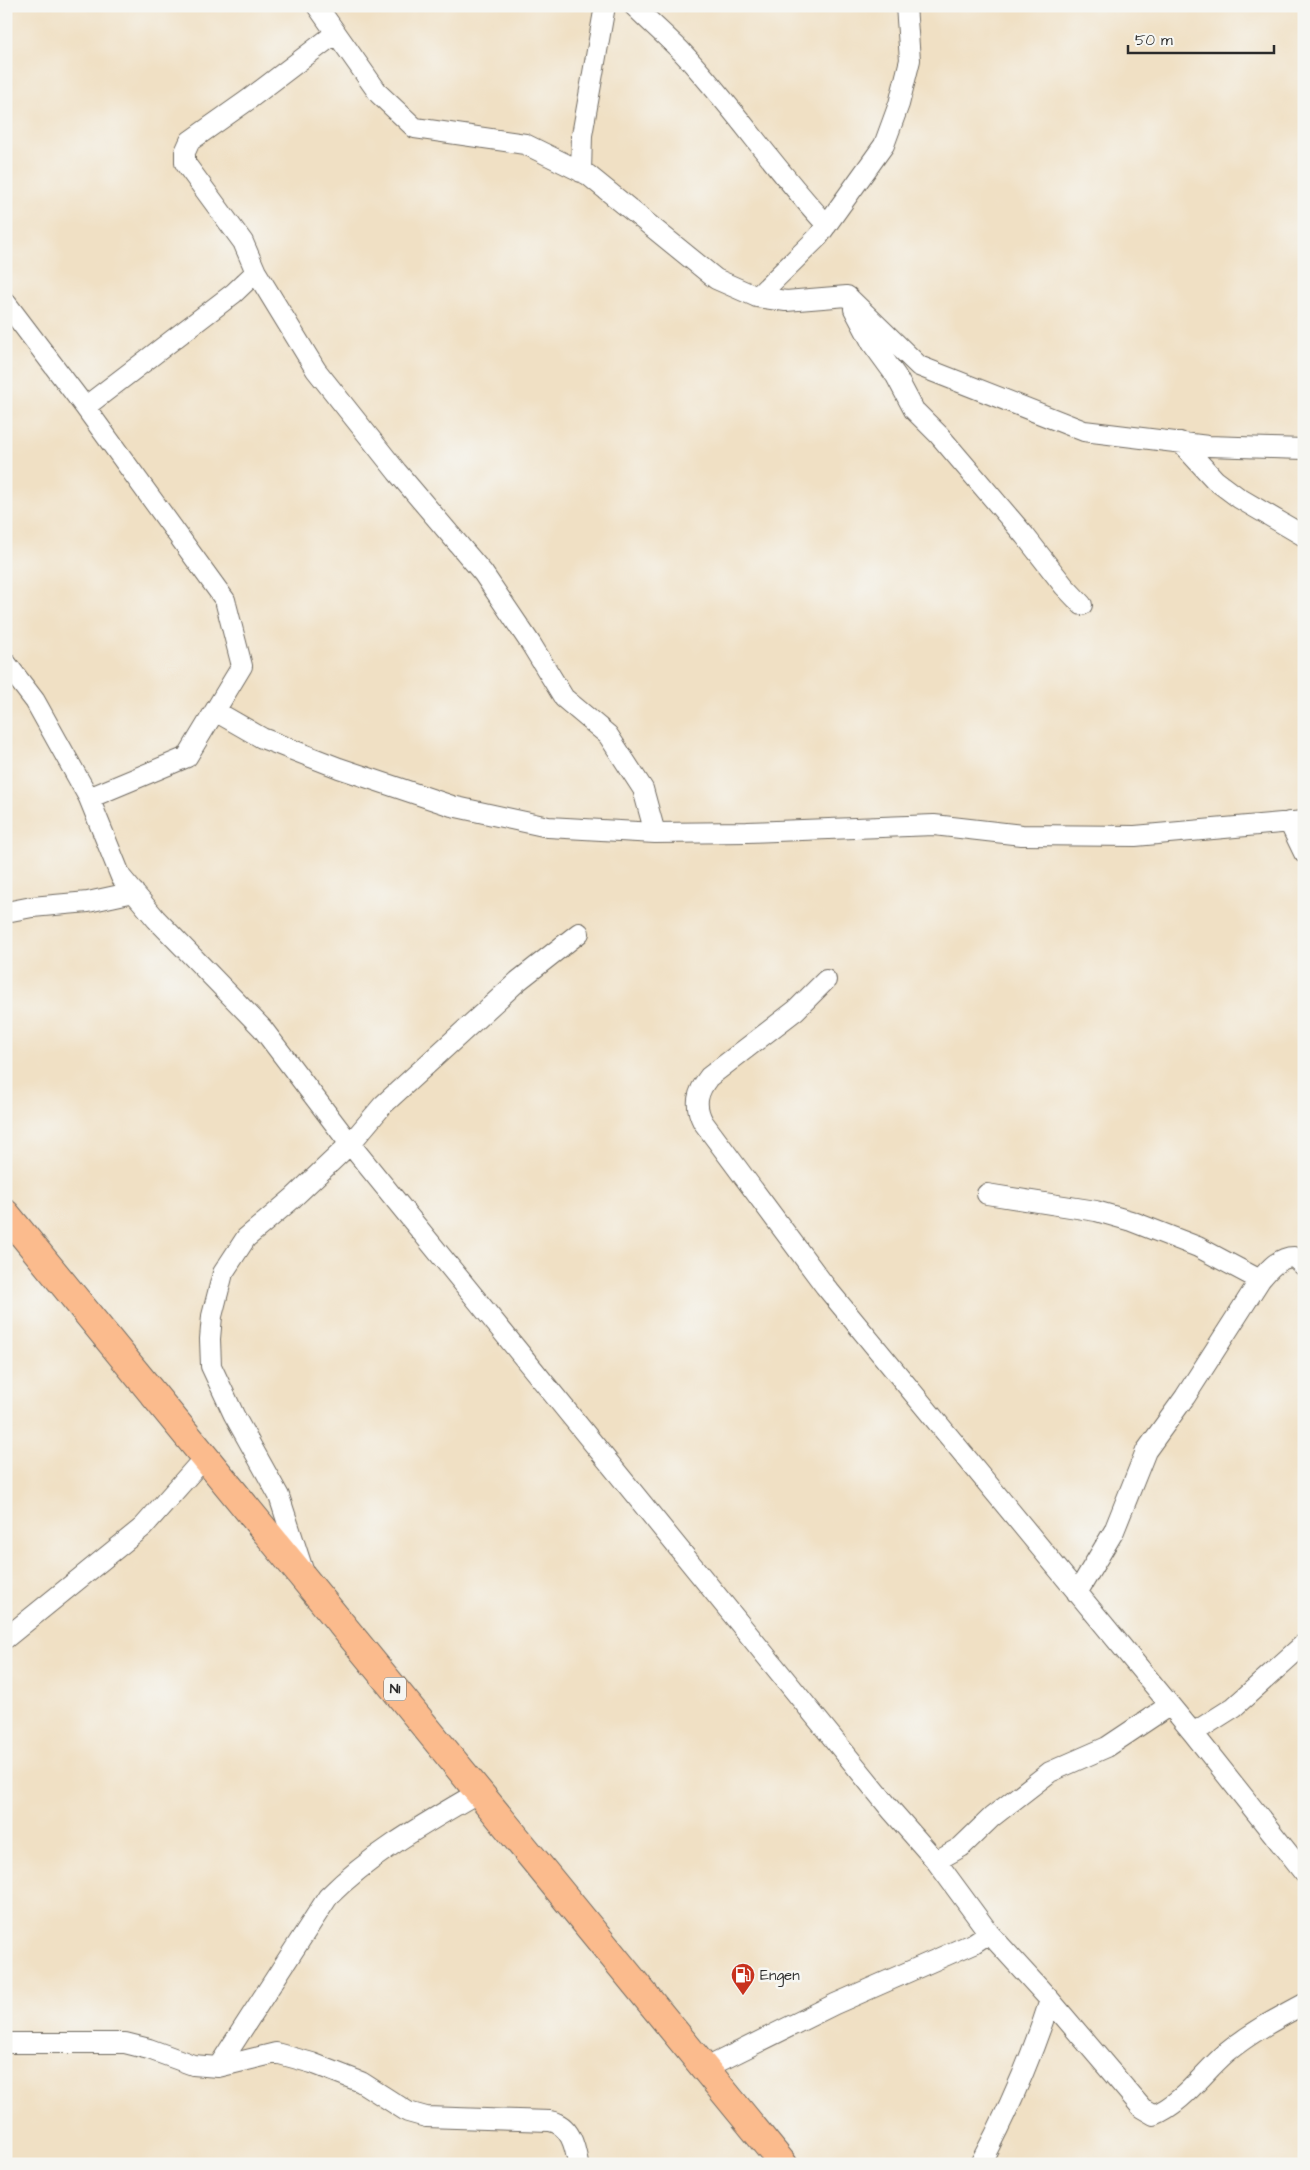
<svg xmlns="http://www.w3.org/2000/svg" width="1310" height="2170" font-family="'Architects Daughter',sans-serif">
  <style>
    .lines { fill: none; stroke-linecap: round; stroke-linejoin: round }
    .street-casing { stroke: #706a61; stroke-width: 22 }
    .highway-casing { stroke: #706a61; stroke-width: 30 }
    .street { stroke: #fff; stroke-width: 20 }
    .highway { stroke: #fbbb8d; stroke-width: 28 }
    .labels { text-anchor: middle; dominant-baseline: central; stroke-width: 5; stroke-linejoin: round; paint-order: stroke }
    .shield { fill: #f6f6f2; stroke: #686867; stroke-width: 1 }
    .shield-label { font-size: 14px; font-weight: bold; fill: #2b2b2b }
    .poi-label { font-size: 15px; fill: #2b2b2b; stroke: #f6f6f2; text-anchor: start }
  </style>
  <rect width="100%" height="100%" fill="#f6f6f2"/>
  <filter id="ink" filterUnits="userSpaceOnUse"><feTurbulence type="fractalNoise" baseFrequency=".02" numOctaves="2"/><feDisplacementMap in="SourceGraphic" scale="10" xChannelSelector="R" yChannelSelector="G"/><feConvolveMatrix kernelMatrix="1 2 1 2 8 2 1 2 1" color-interpolation-filters="sRGB"/></filter>
  <filter id="wash" filterUnits="userSpaceOnUse"><feTurbulence type="fractalNoise" baseFrequency=".0096" numOctaves="4" result="noise"/><feDisplacementMap in="SourceGraphic" scale="20" xChannelSelector="R" yChannelSelector="G"/><feGaussianBlur stdDeviation="1.12" result="paint"/><feColorMatrix in="noise" values="0 0 0 0 0 0 0 0 0 0 0 0 0 0 0 0 0 1.4 0 .05"/><feComposite in="paint" operator="in"/></filter>
  <g filter="url(#wash)">
    <rect width="100%" height="100%" fill="#f0e0c4"/>
  </g>
  <g filter="url(#ink)">
    <g class="lines">
      <defs>
        <path id="street" d="M317 6 379 94 415 128 525 144 588 175 716 279 757 297 786 301 847 296 919 366 1084 431 1208 446 1304 449
          M634 6C649 21 666 36 681 51 733 106 775 170 827 225
          M581 172 582 135 605 6
          M256 272 316 370 397 472 483 573 531 644 564 698 608 735 643 789 655 833
          M757 297 818 237 884 145 899 104 910 60 906 6
          M6 303 85 407 225 600 242 666 187 757 89 798
          M854 309 872 343 896 376 914 410 939 435 1025 536 1064 586 1082 605
          M85 407 234 293 256 272 243 242 185 163V152L190 141 248 100 336 33
          M1180 442 1215 480 1239 498 1304 536
          M6 663 35 701 89 798 121 877 156 919 262 1028 350 1144 892 1811 936 1861 989 1933 1050 2000 1142 2108 1154 2115C1182 2104 1203 2073 1226 2053 1250 2033 1276 2019 1304 2004
          M215 711 262 738 339 768 452 806 548 827 655 833 747 832 934 825 1022 835 1135 836 1304 821
          M1289 822 1304 853
          M6 912 32 907 88 902 134 892
          M826 980 796 1010 709 1077C697 1092 694 1105 703 1122L825 1286 1193 1733 1304 1873
          M987 1194 1096 1211 1131 1221 1198 1247 1260 1280
          M304 1573 279 1496 234 1415 211 1366 210 1339 212 1316 223 1273 246 1238 292 1199 350 1144 383 1105 518 981 579 933
          M1077 1593 1114 1531 1146 1451 1185 1397 1260 1280C1269 1269 1279 1257 1294 1257L1304 1266
          M6 1638 143 1527 205 1457
          M1193 1733 1234 1707 1304 1644
          M936 1861 961 1847 992 1817 1050 1772 1107 1747 1170 1705
          M6 2043H125L149 2049 193 2065 218 2067 276 2053 312 2063 361 2082 408 2112 426 2117 550 2121C570 2125 575 2145 578 2164
          M218 2067 328 1897C372 1853 426 1823 479 1792
          M704 2069 835 2004 974 1943 989 1933
          M980 2164C1008 2111 1032 2057 1050 2000"/>
        <path id="highway" d="M6 1214 783 2164"/>
      </defs>
      <!-- street casing -->
      <use href="#street" class="street-casing"/>
      <!-- highway casing -->
      <use href="#highway" class="highway-casing"/>
      <!-- street -->
      <use href="#street" class="street"/>
      <!-- highway -->
      <use href="#highway" class="highway"/>
    </g>
  </g>
  <!-- icons -->
  <defs>
    <symbol id="fuel-pin" viewBox="-11 -11 22 30"><path d="M0 17L-7.5 6A9.5 9.5 0 1 1 7.5 6Z" fill="#c8321e" stroke="#f6f6f2"/><path d="M-5.5-6h7V0h2V4h1.3V-2.5L3-4.5l.8-.8L6-3V5H2.5V1h-1V6h-7ZM-4.2-4.7v3.2H.2V-4.7Z" fill="#fff"/></symbol>
  </defs>
  <g fill-rule="evenodd">
    <use href="#fuel-pin" x="729" y="1961" width="28" height="38"/>
  </g>
  <g class="labels">
    <!-- shield labels -->
    <rect class="shield" x="384" y="1677.5" width="22" height="23" rx="4"/>
    <g class="shield-label">
      <text x="395" y="1689">N1</text>
    </g>
    <!-- poi labels -->
    <g class="poi-label">
      <text x="760" y="1975">Engen</text>
    </g>
  </g>
  <!-- margin -->
  <rect width="1310" height="2170" fill="none" stroke="#f6f6f2" stroke-width="25"/>
  <!-- scale -->
  <path d="M1128 45v8h146v-8" fill="none" stroke="#2b2b2b" stroke-width="2.5"/>
  <text x="1135" y="45" font-size="15" fill="#2b2b2b" stroke="#f6f6f2" stroke-width="4" paint-order="stroke">50 m</text>
</svg>
